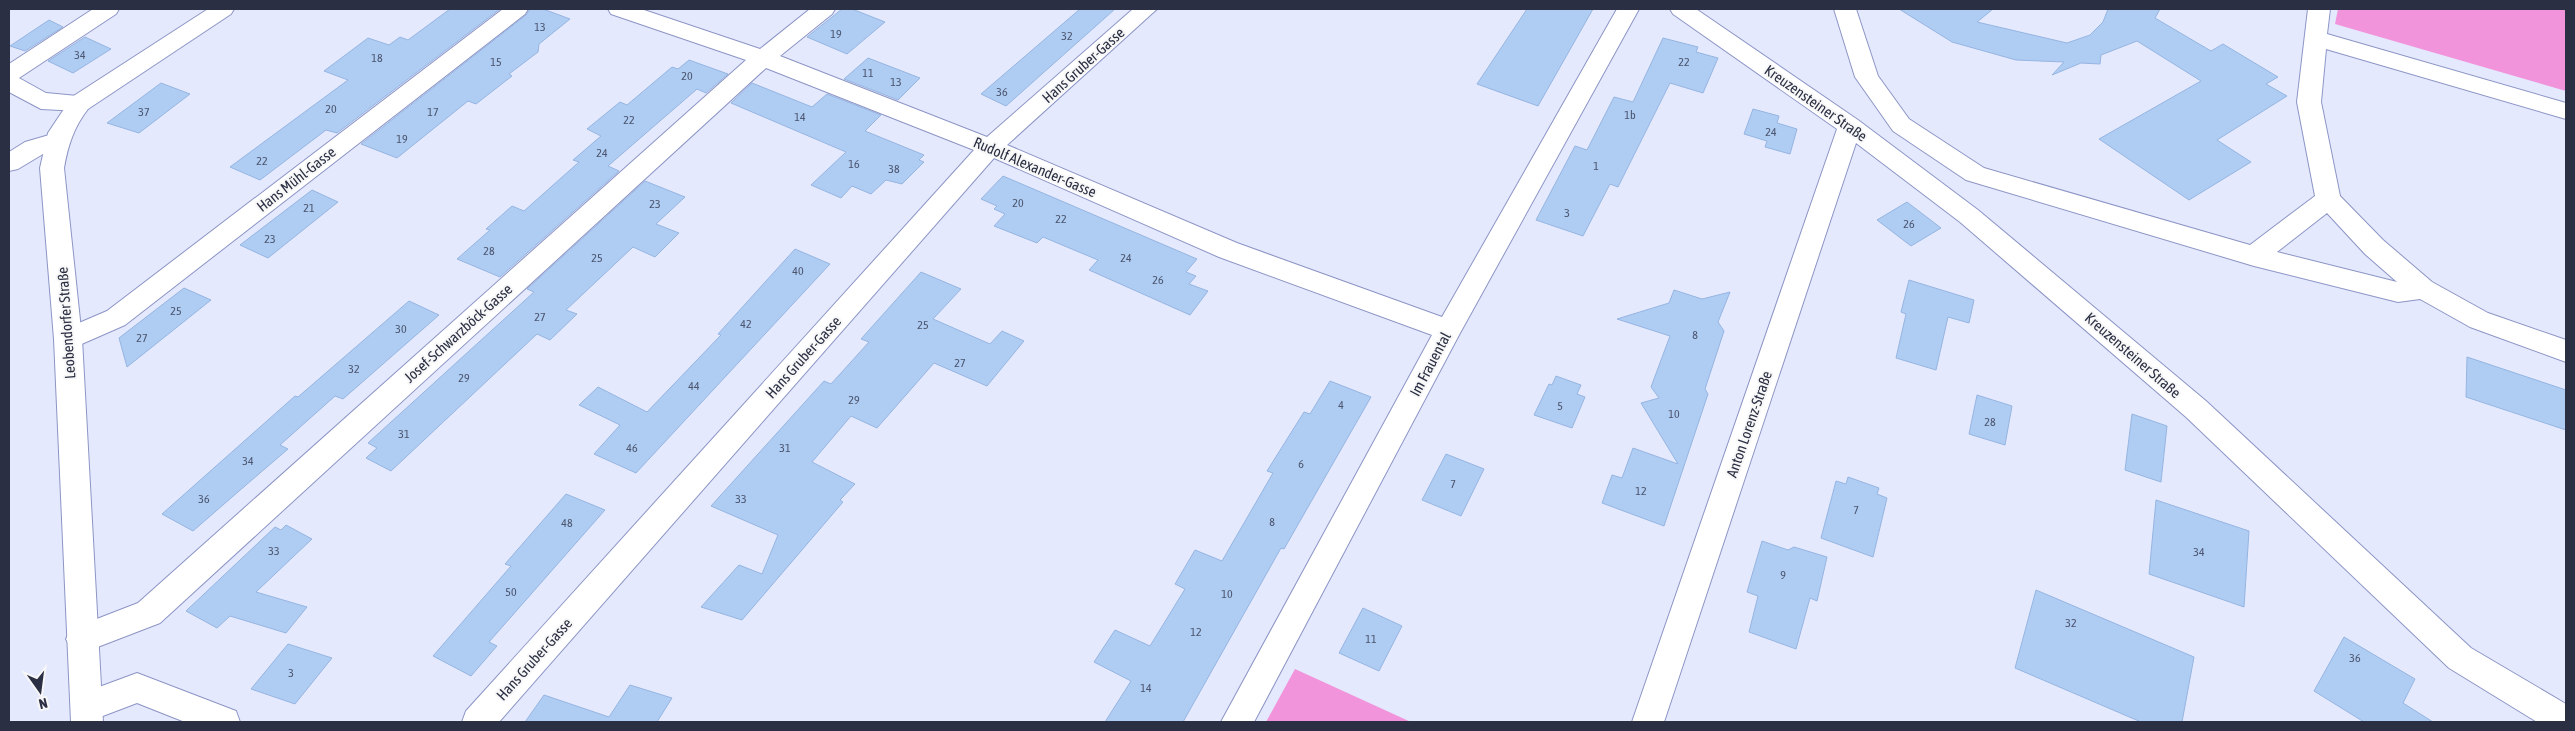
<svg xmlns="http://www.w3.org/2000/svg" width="2575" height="731" font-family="'Asap Condensed',sans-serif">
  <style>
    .green { fill: #f194db }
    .building { fill: #afccf3; stroke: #95b5e1 }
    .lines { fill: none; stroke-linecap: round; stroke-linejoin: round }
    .minor-casing { stroke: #8c95c5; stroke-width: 2 }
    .major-casing { stroke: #8c95c5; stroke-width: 2 }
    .minor { fill: #fff; fill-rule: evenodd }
    .major { fill: #fff; fill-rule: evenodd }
    .labels { text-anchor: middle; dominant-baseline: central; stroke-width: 4; stroke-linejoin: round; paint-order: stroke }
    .number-label { font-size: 12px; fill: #4c566f }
    .street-label { font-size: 15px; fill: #2b2f43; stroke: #f7f7f7 }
  </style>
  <rect width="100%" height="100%" fill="#e5e9fe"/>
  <!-- green -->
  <path class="green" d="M2338 9H2566V91L2335 24Z
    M1295 669 1411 722H1266Z"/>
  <!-- building -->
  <path class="building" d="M450 9H500L337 133 326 130 260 180 230 167 348 80 324 71 368 38 389 45 400 37 408 40Z
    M530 9H543L570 19 539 44 538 52 509 74 512 76 476 104 468 101 397 158 361 144 526 15Z
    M842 9H852L885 22 847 54 807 37Z
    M1080 9H1115L1006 106 981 94Z
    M1527 9H1593L1538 106 1477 84Z
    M1899 9H1993L1977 22 2067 43 2090 35 2103 22 2108 9H2160L2155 18 2211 51 2223 44 2278 77 2266 84 2287 96 2217 140 2251 162 2189 200 2099 139 2201 81 2137 41 2101 55 2100 64 2081 63 2052 75 2064 62 2016 60 1952 42Z
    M49 20 63 27 25 51 10 46Z
    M85 37 111 49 73 73 48 61Z
    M1663 38 1698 47 1696 52 1718 58 1703 93 1670 83 1618 187 1610 184 1583 236 1536 220 1575 146 1587 150 1614 97 1633 102Z
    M868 58 920 78 898 100 844 79Z
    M689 60 728 74 706 93 697 89 608 166 619 171 500 277 457 259 490 230 486 229 512 206 524 211 579 162 573 160 601 136 587 129 620 102 627 105 672 67 678 69Z
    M161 83 190 94 139 133 107 123Z
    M752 83 812 107 827 94 881 115 865 131 924 155 919 160 924 162 902 184 886 180 871 194 852 186 841 198 811 185 846 152 731 103Z
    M1753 109 1779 116 1777 123 1797 129 1790 154 1765 147 1767 141 1744 134Z
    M1003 176 1197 259 1186 272 1196 276 1189 284 1208 291 1190 315 1089 270 1098 260 1043 237 1037 243 994 226 1005 214 994 209 997 206 981 199Z
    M645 181 685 197 656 224 679 233 655 257 633 247 566 310 577 314 550 340 537 334 391 471 366 458 377 448 368 443 534 292 527 289Z
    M312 190 338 202 268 258 240 245Z
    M1907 202 1941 228 1911 246 1877 220Z
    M795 249 830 264 636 473 594 454 620 425 579 405 598 387 647 412 721 335 718 334Z
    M921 272 961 289 933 319 990 344 1002 331 1024 341 987 386 934 363 877 428 851 416 812 462 855 484 840 500 843 502 742 620 701 607 739 565 762 574 778 535 711 506 824 381 831 384 869 342 861 339Z
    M1909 280 1974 300 1969 323 1948 317 1936 370 1896 358 1906 314 1901 312Z
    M184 288 211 300 127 367 119 338Z
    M1674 290 1702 299 1730 292 1718 322 1724 331 1705 389 1708 394 1664 526 1602 503 1612 475 1622 478 1633 448 1678 464 1641 403 1659 398 1651 387 1670 336 1617 319 1669 303Z
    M409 301 439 315 343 399 335 396 280 445 288 449 246 485 193 531 162 514 295 396 298 397Z
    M2467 357 2566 390V430L2466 397Z
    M1556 376 1581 385 1577 394 1585 397 1572 428 1534 415 1549 384 1552 385Z
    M1330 381 1371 397 1284 549 1281 548 1183 722H1105L1131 681 1094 662 1115 630 1150 646 1185 589 1175 584 1195 550 1222 561 1273 473 1267 471 1304 412 1310 414Z
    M1977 395 2012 406 2005 445 1969 434Z
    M2132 414 2167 426 2161 482 2125 470Z
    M1446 454 1484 469 1461 516 1422 500Z
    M1848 477 1879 488 1877 494 1887 498 1873 557 1821 538 1836 481 1846 484Z
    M566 494 605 510 489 642 497 646 471 676 433 656 511 566 505 564Z
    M2156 500 2249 531 2244 607 2149 574Z
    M286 525 312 539 256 592 307 607 286 633 230 616 217 628 186 611 275 527 281 530Z
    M1762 541 1788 550 1794 547 1827 557 1817 601 1810 598 1796 649 1749 632 1758 596 1747 592Z
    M2036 590 2194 657 2182 722H2141L2015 668Z
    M1363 608 1402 626 1379 671 1339 653Z
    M2344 637 2415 679 2403 703 2433 722H2364L2314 691Z
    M288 644 332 658 295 704 251 689Z
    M630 685 672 698 657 722H525L544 695 609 717Z"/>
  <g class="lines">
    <defs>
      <path id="minor" d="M93 9H119L116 14 19 78 46 93 88 97 92 103 88 109 80 111 41 109 9 92V64Z
        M503 9H528L525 14 125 325 68 350 58 346 54 339 58 332 107 311Z
        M608 9H641L760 49 810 9H835L832 14 780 56 987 137 1133 9H1157L1007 145 1237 243 1442 317 1617 9H1639L1459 335 1254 722H1221L1432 335 1219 257 994 158 499 722H462L466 711 974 150 766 68 160 623 82 653 71 649 66 639 71 629 138 603 746 60 611 14Z
        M1670 9H1696L1858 120 1978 210 2206 401 2471 648 2566 704V722H2537L2449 668 2186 417 1960 222 1856 143 1664 722H1632L1837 129 1673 14Z
        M1834 9H1856L1878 76 1909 119 1984 168 2250 245 2315 196 2297 102 2308 9H2330L2327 34 2566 103V119L2326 49 2321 102 2340 196 2383 240 2432 282 2488 313 2566 340V362L2470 327 2420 299 2398 302 2254 266 1966 180 1893 131 1855 77ZM2327 213 2365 254 2397 282 2277 252Z
        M56 133 65 135 68 141 65 147 43 154 18 169 9 171V152L25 142Z
        M137 673 236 711 240 722H185L137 703 87 722 75 718 71 707 75 696Z"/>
      <path id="major" d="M208 9H234L231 14 88 109C74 127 68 145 64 168L82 339 103 722H71L54 339 40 168 48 133 72 97Z"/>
    </defs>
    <!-- minor casing -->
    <use href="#minor" class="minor-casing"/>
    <!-- major casing -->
    <use href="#major" class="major-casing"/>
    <!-- minor -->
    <use href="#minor" class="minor"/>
    <!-- major -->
    <use href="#major" class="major"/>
  </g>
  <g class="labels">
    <!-- number labels -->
    <g class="number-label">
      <text x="540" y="27">13</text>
      <text x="836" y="34">19</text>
      <text x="1067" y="36">32</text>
      <text x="80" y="55">34</text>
      <text x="377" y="58">18</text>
      <text x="496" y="62">15</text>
      <text x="1684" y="62">22</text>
      <text x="868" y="73">11</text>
      <text x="687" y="76">20</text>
      <text x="896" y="82">13</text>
      <text x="1002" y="92">36</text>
      <text x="331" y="109">20</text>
      <text x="144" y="112">37</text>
      <text x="433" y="112">17</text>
      <text x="1630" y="115">1b</text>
      <text x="800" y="117">14</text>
      <text x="629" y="120">22</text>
      <text x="1771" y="132">24</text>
      <text x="402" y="139">19</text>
      <text x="602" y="153">24</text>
      <text x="262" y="161">22</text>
      <text x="854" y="164">16</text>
      <text x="1596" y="166">1</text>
      <text x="894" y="169">38</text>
      <text x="1018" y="203">20</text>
      <text x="655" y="204">23</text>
      <text x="309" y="208">21</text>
      <text x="1567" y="213">3</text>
      <text x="1061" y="219">22</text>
      <text x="1909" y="224">26</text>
      <text x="270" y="239">23</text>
      <text x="489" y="251">28</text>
      <text x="597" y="258">25</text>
      <text x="1126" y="258">24</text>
      <text x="798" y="271">40</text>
      <text x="1158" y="280">26</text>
      <text x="176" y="311">25</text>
      <text x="540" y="317">27</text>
      <text x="746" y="324">42</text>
      <text x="923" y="325">25</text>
      <text x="401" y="329">30</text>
      <text x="1695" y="335">8</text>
      <text x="142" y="338">27</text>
      <text x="960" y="363">27</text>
      <text x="354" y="369">32</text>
      <text x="464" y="378">29</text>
      <text x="694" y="386">44</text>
      <text x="854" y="400">29</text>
      <text x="1341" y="405">4</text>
      <text x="1560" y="406">5</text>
      <text x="1674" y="414">10</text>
      <text x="1990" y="422">28</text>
      <text x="404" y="434">31</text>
      <text x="632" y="448">46</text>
      <text x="785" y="448">31</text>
      <text x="248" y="461">34</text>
      <text x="1301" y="464">6</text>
      <text x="1453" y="484">7</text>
      <text x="1641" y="491">12</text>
      <text x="204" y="499">36</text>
      <text x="741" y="499">33</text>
      <text x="1856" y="510">7</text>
      <text x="1272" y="522">8</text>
      <text x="567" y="523">48</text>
      <text x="274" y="551">33</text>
      <text x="2199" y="552">34</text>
      <text x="1783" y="575">9</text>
      <text x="511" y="592">50</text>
      <text x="1227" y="594">10</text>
      <text x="2071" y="623">32</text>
      <text x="1196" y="632">12</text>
      <text x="1371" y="639">11</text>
      <text x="2355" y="658">36</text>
      <text x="291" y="673">3</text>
      <text x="1146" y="688">14</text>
    </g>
    <!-- street labels -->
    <g class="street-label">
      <text transform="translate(1083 65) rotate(-42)">Hans Gruber-Gasse</text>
      <text transform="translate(1816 103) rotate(35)">Kreuzensteiner Straße</text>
      <text transform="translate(1035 167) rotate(23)">Rudolf Alexander-Gasse</text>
      <text transform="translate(296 179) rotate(-38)">Hans Mühl-Gasse</text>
      <text transform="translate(66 323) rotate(-94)">Leobendorfer Straße</text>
      <text transform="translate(458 333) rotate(-42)">Josef-Schwarzböck-Gasse</text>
      <text transform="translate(2133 355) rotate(41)">Kreuzensteiner Straße</text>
      <text transform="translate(803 357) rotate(-48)">Hans Gruber-Gasse</text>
      <text transform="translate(1430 364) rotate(-62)">Im Frauental</text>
      <text transform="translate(1749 424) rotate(-71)">Anton Lorenz-Straße</text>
      <text transform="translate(534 659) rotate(-48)">Hans Gruber-Gasse</text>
    </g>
  </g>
  <!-- border -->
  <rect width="2575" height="731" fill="none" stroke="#2b2f43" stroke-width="20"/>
  <!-- north arrow -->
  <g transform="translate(40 691) rotate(166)" stroke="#f7f7f7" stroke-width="4" paint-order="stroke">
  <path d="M0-4L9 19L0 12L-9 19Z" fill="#2b2f43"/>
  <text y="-8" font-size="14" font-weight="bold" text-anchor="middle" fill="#2b2f43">N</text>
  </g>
</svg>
